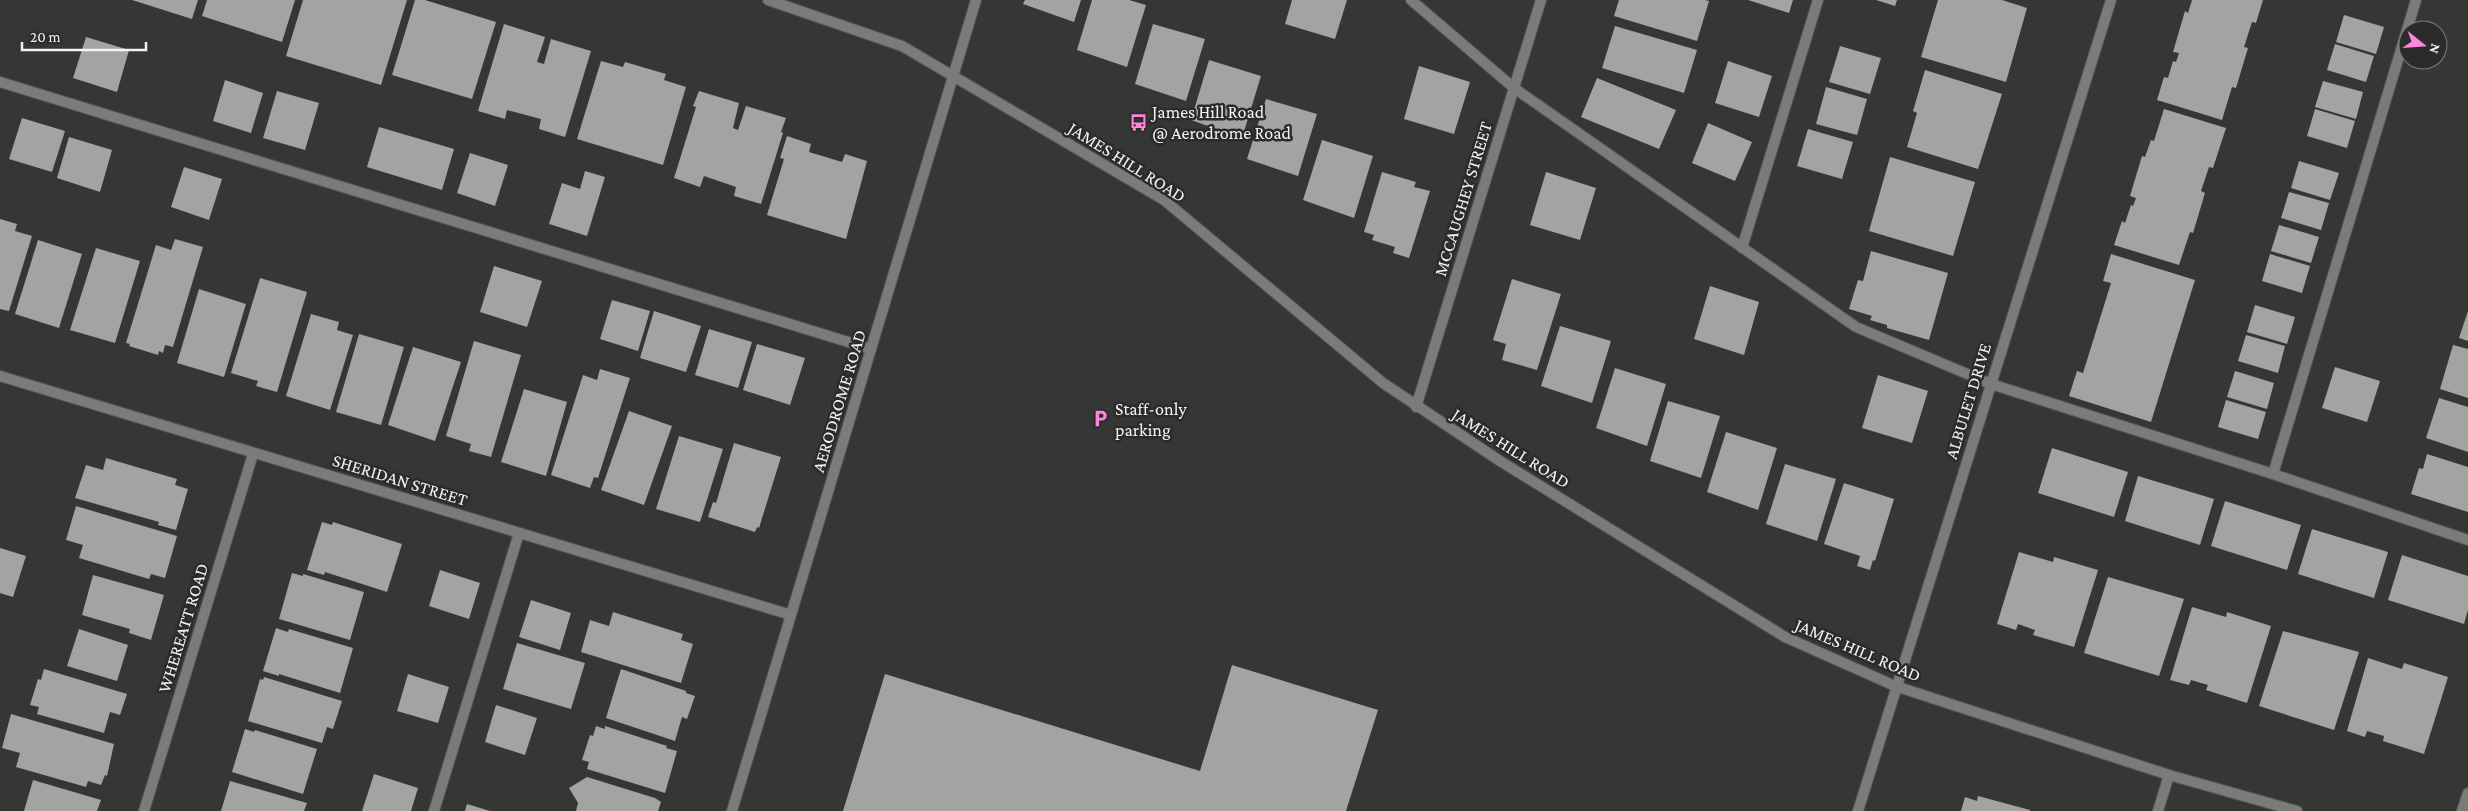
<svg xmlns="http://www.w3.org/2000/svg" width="2468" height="811" font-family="'Crimson Pro',serif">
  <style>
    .building { fill: #a3a4a2 }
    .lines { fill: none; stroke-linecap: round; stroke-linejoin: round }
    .service-casing { stroke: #535552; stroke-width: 12 }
    .minor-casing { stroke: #535552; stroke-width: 12 }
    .tertiary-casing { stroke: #535552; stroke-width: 12 }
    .service { stroke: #7b7c7a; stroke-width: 10 }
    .minor { stroke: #7b7c7a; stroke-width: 10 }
    .tertiary { stroke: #7b7c7a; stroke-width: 10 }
    .labels { text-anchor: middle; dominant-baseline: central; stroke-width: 5; stroke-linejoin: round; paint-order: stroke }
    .poi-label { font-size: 18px; fill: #f3f4f2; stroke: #2b2c2a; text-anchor: start }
    .street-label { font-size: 18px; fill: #f3f4f2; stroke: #2b2c2a }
  </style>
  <rect width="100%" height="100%" fill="#353734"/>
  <!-- building -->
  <path class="building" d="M132 0H198L192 19Z
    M207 0H295L282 42 202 16Z
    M303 0H407L381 85 286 56Z
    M415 0H425L496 22 472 99 392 75Z
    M1025 0H1081L1074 22 1023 4Z
    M1092 0H1129L1146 5 1127 67 1077 50Z
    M1292 0H1347L1335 39 1285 24Z
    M1619 0H1705L1709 1 1697 41 1614 16Z
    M1748 0H1793L1789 13Z
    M1876 0H1897L1895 6Z
    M1938 0H2002L2027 8 2006 82 1921 57Z
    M2192 0H2263L2256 23 2252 22 2244 47 2248 48 2236 88 2232 87 2222 120 2157 100 2164 77 2168 78 2173 61 2176 62 2179 53 2173 52 2185 11 2188 13Z
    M2344 15 2384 27 2376 54 2336 42Z
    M504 24 545 37 537 62 544 64 551 39 591 51 565 137 539 129 541 119 507 110 505 119 478 111Z
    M1153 24 1205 39 1186 101 1135 84Z
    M1615 26 1697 50 1684 93 1602 68Z
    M86 37 129 50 117 92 73 78Z
    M2335 44 2374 56 2366 82 2327 70Z
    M1840 46 1881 58 1870 94 1829 82Z
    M1209 60 1261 76 1242 138 1191 120Z
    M601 61 623 67 625 62 666 74 664 80 686 87 663 165 577 139Z
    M1728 61 1772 76 1759 117 1715 103Z
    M1419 66 1470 82 1454 134 1404 119Z
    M1925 70 2002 94 1978 169 1907 147 1917 113 1913 111Z
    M1597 78 1676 110 1659 149 1581 117Z
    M225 80 263 93 251 133 213 121Z
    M2323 81 2363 92 2356 119 2315 107Z
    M1826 87 1867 99 1857 135 1816 124Z
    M277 91 319 103 305 150 263 138Z
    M699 91 739 103 733 128 738 130 746 106 786 118 781 132 783 133 761 204 734 196 736 187 704 176 700 187 674 178 696 107 693 106Z
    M1266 99 1317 114 1298 176 1247 159Z
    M2164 109 2226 128 2213 168 2209 167 2201 191 2205 193 2193 233 2190 232 2179 265 2114 245 2122 221 2125 223 2131 205 2133 206 2136 198 2130 196 2142 156 2145 157 2151 140 2154 141Z
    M2315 109 2355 121 2347 148 2307 136Z
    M22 118 65 131 52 172 9 159Z
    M1708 123 1752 142 1735 181 1692 163Z
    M379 127 454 149 442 190 367 167Z
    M1808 129 1853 142 1842 179 1797 166Z
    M787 136 811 144 809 152 842 162 845 154 867 161 846 239 767 215 784 159 780 158Z
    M69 137 112 150 100 192 57 178Z
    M1322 140 1373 156 1354 218 1303 200Z
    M470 153 508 165 495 206 457 193Z
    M1890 157 1975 182 1953 256 1869 231Z
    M2299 161 2339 173 2330 200 2291 188Z
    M184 167 222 179 209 220 171 207Z
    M585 171 605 177 587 236 549 224 562 183 580 189Z
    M1382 172 1416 182 1414 187 1430 191 1409 258 1393 253 1395 247 1372 240 1374 235 1364 232Z
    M1546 172 1596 188 1580 240 1530 225Z
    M2289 192 2329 203 2321 230 2281 218Z
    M0 219 17 224 15 231 32 236 9 311 0 309Z
    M2279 225 2319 237 2311 263 2271 251Z
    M175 239 203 247 173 347 165 345 163 353 159 351 158 355 129 346 130 344 126 343 156 245 171 250Z
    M38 240 82 254 59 328 15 314Z
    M96 248 140 261 115 343 70 330Z
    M1871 251 1948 273 1929 340 1887 328V325L1870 320 1872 316 1849 309 1858 280 1863 281Z
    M2111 254 2195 280 2151 422 2069 396 2077 371 2083 373 2111 283 2103 281Z
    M2270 254 2310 266 2302 293 2262 281Z
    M494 266 542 281 527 327 480 312Z
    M260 278 307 292 277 392 256 386 258 381 231 373Z
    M1512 279 1561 294 1537 370 1502 360 1506 344 1493 340Z
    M1710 286 1759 302 1744 355 1694 339Z
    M199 289 246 304 224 377 177 363Z
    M612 300 650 311 638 351 600 339Z
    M2255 305 2295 317 2287 344 2247 332Z
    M654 311 701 326 686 372 640 358Z
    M2468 311V341L2459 338Z
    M311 314 339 322 337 330 353 335 330 410 286 396Z
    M1560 326 1611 341 1592 403 1541 386Z
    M709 329 752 342 738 388 695 375Z
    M359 334 404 347 381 425 336 412Z
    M2246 335 2285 346 2278 373 2238 361Z
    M474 341 521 355 491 457 469 451 471 444 446 436Z
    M757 344 805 358 790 405 743 390Z
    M2453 345 2468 349V398L2440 389Z
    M413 347 461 362 435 441 388 425Z
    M2335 367 2380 381 2367 422 2322 408Z
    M1615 368 1666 384 1647 446 1596 428Z
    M600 369 630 378 598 478 594 477 590 488 551 475 583 375 597 380Z
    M2235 371 2274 383 2267 409 2227 397Z
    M1878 375 1928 391 1912 443 1862 428Z
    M524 389 567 402 546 476 501 462Z
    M2439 398 2468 407V452L2426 438Z
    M2226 400 2266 412 2258 439 2218 427Z
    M1668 401 1720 416 1701 478 1650 461Z
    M629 411 672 426 644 505 601 490Z
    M1726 432 1777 448 1758 510 1707 492Z
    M679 436 723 449 700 522 656 509Z
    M734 443 781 457 759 528 757 527 755 532 708 517 713 502 716 503Z
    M2052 448 2128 472 2114 517 2038 493Z
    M2427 454 2468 467V512L2411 494 2419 468 2423 469Z
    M106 458 177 479 175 485 188 489 176 530 158 525 159 522 75 498 86 465 103 470Z
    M1785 464 1836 479 1817 541 1766 524Z
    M2138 476 2214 499 2200 545 2125 521Z
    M1844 483 1894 499 1875 561 1873 560 1870 570 1857 566 1860 556 1824 544Z
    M2225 501 2301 525 2287 570 2211 546Z
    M76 506 177 536 165 578 151 574 149 579 79 558 83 545 66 540Z
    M322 522 332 525 333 522 402 544 387 592 325 572 324 575 307 570Z
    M2312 529 2388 552 2374 598 2298 574Z
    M0 548 26 556 13 597 0 593Z
    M2019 552 2053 562 2054 557 2098 570 2074 647 2033 635 2035 630 2018 624 2016 630 1997 624Z
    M2402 555 2468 576V610L2464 624 2388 600Z
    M440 570 480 583 469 619 429 606Z
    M292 573 303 576V574L364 592 350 640 279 619Z
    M93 575 164 595 151 640 129 633 130 629 82 615Z
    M2108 577 2184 599 2159 676 2084 653Z
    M531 600 571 613 560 650 519 637Z
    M2192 607 2226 617 2227 612 2271 626 2247 703 2206 690 2208 685 2191 680 2189 685 2170 680Z
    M613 612 683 634 681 640 693 644 681 683 581 652 590 620 609 626Z
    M276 628 288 632 289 629 353 648 340 693 279 674V676L263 671Z
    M79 629 128 645 117 681 67 666Z
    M2283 631 2359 652 2334 730 2259 706Z
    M517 643 585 663 571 709 503 689Z
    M2368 658 2402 669 2404 663 2448 677 2424 754 2383 741 2384 736 2367 731 2365 737 2347 731Z
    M1232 665 1378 710 1346 811H843L885 674 1200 771Z
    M44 669 127 694 120 715 110 712 104 733 37 714 39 707 30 705 38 679 41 680Z
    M621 669 686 691V693L695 696 687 719 682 717 675 741 606 718Z
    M408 674 449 687 438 723 397 711Z
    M264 677 342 701 333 729 327 727 322 743 248 721 260 679 263 680Z
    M496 705 537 718 525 755 485 742Z
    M11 714 114 744 107 776 105 775 101 785 88 781 86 787 16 767 20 753 2 748Z
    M596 726 605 729V726L667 746 666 748 677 751 665 793 587 769 589 762 582 760 590 735 593 736Z
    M245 729 254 732 255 730 317 749 303 794 232 772Z
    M374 774 418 788 411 811H362Z
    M587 777 655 798 661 802 658 811H576L578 803 569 788Z
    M33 780 101 800 97 811H24Z
    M230 781 307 803 304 811H221Z
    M1978 796 2030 810V811H1961L1965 797 1977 801Z
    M467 804 490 811H465Z"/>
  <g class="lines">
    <defs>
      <path id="service" d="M1411 0 1514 88 1856 327 1991 384 2273 474 2468 540
        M0 82 871 349
        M1742 248 1818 0
        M2273 474 2416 0
        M434 811 519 533
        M2158 811 2169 775"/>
      <path id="minor" d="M0 376 791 615
        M1416 407 1541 0
        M144 811 253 454
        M732 811 976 0
        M1858 811 2111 0
        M2462 811 2468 793"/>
      <path id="tertiary" d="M768 0 902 46 1164 200 1383 383 1500 461 1785 637 1895 686 2169 775 2297 811"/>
    </defs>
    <!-- service casing -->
    <use href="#service" class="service-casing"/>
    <!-- minor casing -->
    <use href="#minor" class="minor-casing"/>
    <!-- tertiary casing -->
    <use href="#tertiary" class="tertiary-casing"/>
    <!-- service -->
    <use href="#service" class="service"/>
    <!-- minor -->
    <use href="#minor" class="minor"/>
    <!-- tertiary -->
    <use href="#tertiary" class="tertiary"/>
  </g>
  <!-- icons -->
  <defs>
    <symbol id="bus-bare" viewBox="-9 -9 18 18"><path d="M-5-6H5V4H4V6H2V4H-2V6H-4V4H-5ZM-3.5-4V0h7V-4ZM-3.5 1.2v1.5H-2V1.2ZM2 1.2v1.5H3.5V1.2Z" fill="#ff85df" stroke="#2b2c2a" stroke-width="2.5" paint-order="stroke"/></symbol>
    <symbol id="parking-bare" viewBox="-9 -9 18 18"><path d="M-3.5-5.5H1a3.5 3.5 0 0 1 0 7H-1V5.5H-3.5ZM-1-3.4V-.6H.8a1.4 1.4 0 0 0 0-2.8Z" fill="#ff85df" stroke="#2b2c2a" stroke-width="2.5" paint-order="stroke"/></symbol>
  </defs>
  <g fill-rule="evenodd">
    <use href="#bus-bare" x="1126" y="110" width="25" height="25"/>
    <use href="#parking-bare" x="1088" y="406" width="25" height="25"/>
  </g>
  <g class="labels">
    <!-- poi labels -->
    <g class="poi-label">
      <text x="1152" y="112">James Hill Road<tspan x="1152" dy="21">@ Aerodrome Road</tspan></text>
      <text x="1115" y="409">Staff-only<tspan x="1115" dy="21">parking</tspan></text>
    </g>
    <!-- street labels -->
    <g class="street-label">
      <text transform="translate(1127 162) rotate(32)">JAMES HILL ROAD</text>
      <text transform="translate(1463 199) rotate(-73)">MCCAUGHEY STREET</text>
      <text transform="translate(839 401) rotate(-73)">AERODROME ROAD</text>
      <text transform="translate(1968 401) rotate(-73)">ALBULET DRIVE</text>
      <text transform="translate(1511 448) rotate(32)">JAMES HILL ROAD</text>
      <text transform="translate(400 480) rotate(17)">SHERIDAN STREET</text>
      <text transform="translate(183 628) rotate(-73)">WHEREATT ROAD</text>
      <text transform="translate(1858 650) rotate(23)">JAMES HILL ROAD</text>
    </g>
  </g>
  <!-- north arrow -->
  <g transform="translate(2423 45) rotate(107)"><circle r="24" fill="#2b2c2a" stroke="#7b7c7a"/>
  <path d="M0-4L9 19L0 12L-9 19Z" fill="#ff85df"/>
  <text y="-8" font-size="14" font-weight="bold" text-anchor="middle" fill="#f3f4f2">N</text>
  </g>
  <!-- scale -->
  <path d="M22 42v8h124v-8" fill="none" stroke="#f3f4f2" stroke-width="2.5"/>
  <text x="30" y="42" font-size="15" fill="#f3f4f2" stroke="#2b2c2a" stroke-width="4" paint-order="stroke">20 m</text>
</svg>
